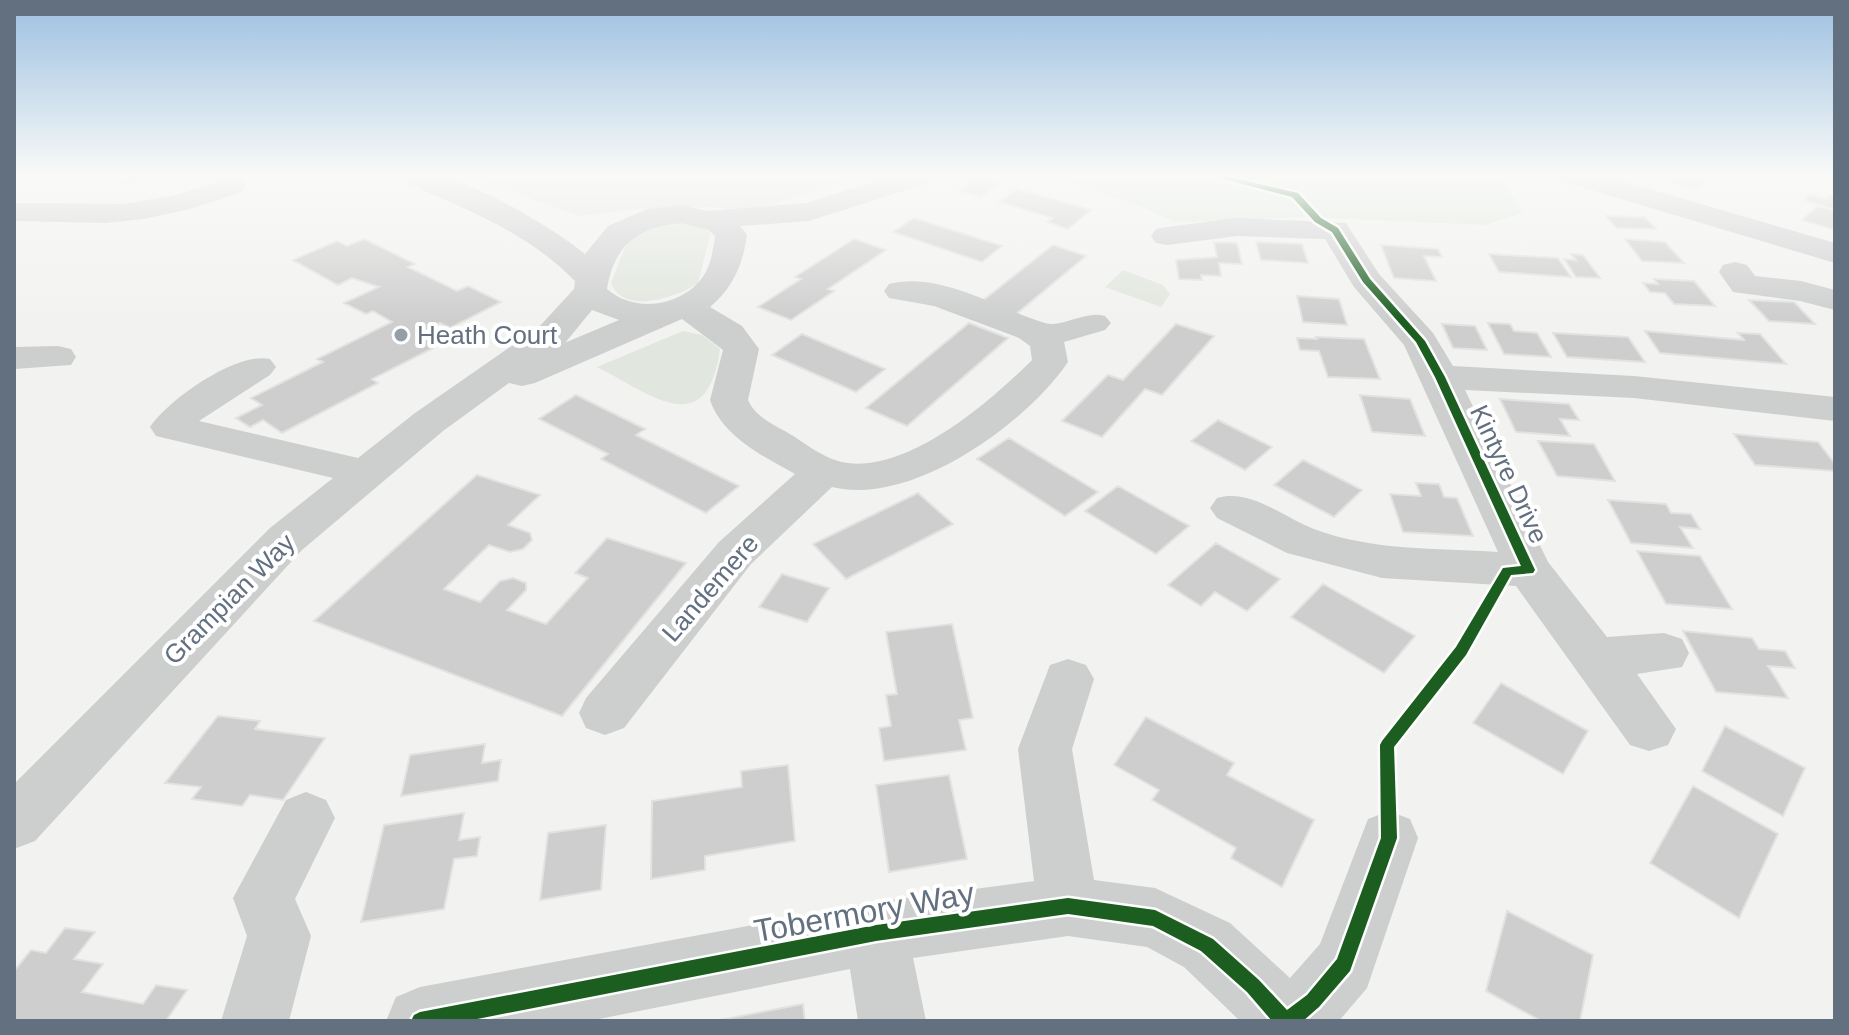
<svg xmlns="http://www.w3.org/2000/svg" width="1849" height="1035" font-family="Helvetica,sans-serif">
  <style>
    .built { fill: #e2e4e3 }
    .green { fill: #e1e6de }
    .building { fill: #cdcecd; stroke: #e2e2e0; stroke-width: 2 }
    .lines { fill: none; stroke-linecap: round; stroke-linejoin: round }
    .minor { fill: #cdcece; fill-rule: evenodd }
    .cycleway-casing { stroke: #fff; stroke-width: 5 }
    .cycleway { fill: #1b5e20; fill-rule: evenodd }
    .poi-dot { fill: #959ea7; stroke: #fff; stroke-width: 3 }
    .labels { text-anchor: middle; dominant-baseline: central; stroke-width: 8; stroke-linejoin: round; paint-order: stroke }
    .poi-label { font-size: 26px; fill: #637080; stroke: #fff; text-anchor: start }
    .street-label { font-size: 26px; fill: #637080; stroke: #fff }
    .near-street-label { font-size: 32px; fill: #637080; stroke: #fff }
  </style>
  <rect width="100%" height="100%" fill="#f2f3f0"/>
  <!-- built -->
  <path class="built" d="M465 175H866L750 211 712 207 639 209 579 216Z"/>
  <!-- green -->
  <path class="green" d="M1047 175H1501L1522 213 1485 225 1306 217 1186 222 1173 221 1142 207Z
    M682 221 703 226 711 232 698 283C678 297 623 316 611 283 631 232 627 231 682 221Z
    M1123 270 1163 285 1170 294 1161 307 1105 287Z
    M683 331 702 335 720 349C707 444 649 393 597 367Z"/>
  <!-- building -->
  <path class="building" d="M127 175H167L164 180 122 183Z
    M1651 175H1701L1711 178 1696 189Z
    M978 177 1000 183 981 197 959 191Z
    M1017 189 1091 210 1068 229 1047 222 1053 218 999 202Z
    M1810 194 1825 199 1830 195 1835 196V210L1804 200Z
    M1817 206 1835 211V230L1802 220Z
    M1606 216 1645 217 1656 229 1616 228Z
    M914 218 1002 246 982 262 893 232Z
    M364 239 415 264 408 267 457 291 468 286 501 302 450 328 440 323 427 330 447 341 372 379 378 383 282 433 263 420 250 427 236 418 262 405 251 398 323 362 317 359 392 322 373 311 366 314 344 303 379 287 352 278 338 285 293 260 337 241 347 246Z
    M854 239 886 250 828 289 834 291 791 320 758 307 801 279 795 277Z
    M1625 239 1665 242 1684 263 1642 261Z
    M1214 242 1237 243 1242 264 1219 263 1221 276 1201 275 1202 280 1179 279 1176 260 1217 257Z
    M1256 242 1302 244 1308 263 1261 260Z
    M1053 245 1086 256 1015 315 981 302Z
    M1381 245 1438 249 1442 257 1424 256 1436 281 1394 278Z
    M1489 254 1558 258 1571 277 1499 272Z
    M1571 254 1583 255 1600 278 1576 277 1564 259 1576 260Z
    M1654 279 1694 281 1715 306 1674 304 1665 293 1650 292 1643 283 1658 284Z
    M1297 296 1339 299 1347 325 1303 322Z
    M1749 300 1794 302 1815 324 1769 321Z
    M969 323 1008 338 907 426 866 408Z
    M1488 323 1510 324 1514 331 1537 333 1551 357 1504 354Z
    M1176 324 1214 336 1162 395 1145 389 1102 437 1062 421 1108 375 1123 380Z
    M1442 324 1475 326 1487 350 1453 348Z
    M1645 331 1744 340 1738 333 1760 334 1786 364 1660 353Z
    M1553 333 1628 337 1645 362 1567 357Z
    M802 334 885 369 856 392 772 355Z
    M1316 337 1364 339 1380 379 1328 377 1319 351 1300 350 1297 338 1317 339Z
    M576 395 645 429 636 435 739 486 706 513 601 459 608 454 539 419Z
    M1360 395 1410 399 1425 436 1372 432Z
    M1500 399 1569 404 1579 420 1560 419 1570 436 1516 432Z
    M1218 420 1272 447 1245 470 1191 441Z
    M1734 434 1818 442 1835 464V471L1755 465Z
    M1009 438 1098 492 1065 516 977 459Z
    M1538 441 1594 444 1615 481 1557 476Z
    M1303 460 1362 490 1334 517 1274 485Z
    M477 475 540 495 508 525 530 533 532 540 523 549 510 552 489 545 444 589 480 602 500 581 513 578 526 583V590L507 610 546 624 588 578 575 573 607 538 686 563 562 716 314 621Z
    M1416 483 1439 484 1444 497 1457 498 1473 536 1403 532 1390 494 1421 496Z
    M1118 486 1189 526 1156 554 1085 511Z
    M918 493 953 524 846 579 813 544Z
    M1608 500 1666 504 1671 513 1691 514 1700 529 1680 527 1693 548 1631 543Z
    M1216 543 1280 579 1247 611 1215 592 1201 606 1168 585Z
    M1637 551 1700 556 1732 609 1666 604Z
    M782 574 829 588 807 622 759 607Z
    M1323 584 1415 636 1384 673 1291 617Z
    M952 624 973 718 959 720 966 750 884 761 879 728 891 726 886 695 897 694 886 632Z
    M1683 631 1752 638 1759 649 1785 651 1795 668 1768 666 1788 698 1716 692Z
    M1501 683 1588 731 1563 774 1473 723Z
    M218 716 260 721 255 729 325 738 283 800 250 795 242 806 192 799 201 787 165 783Z
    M1146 717 1234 763 1227 775 1314 820 1282 887 1231 858 1236 848 1152 800 1159 790 1114 765Z
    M1725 726 1805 768 1783 816 1702 771Z
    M485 744 482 763 501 760 498 781 401 796 410 755Z
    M788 765 795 841 705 856V870L651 879 652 801 742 787 741 771Z
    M949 775 967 859 889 872 876 785Z
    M1693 786 1778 834 1739 918 1650 863Z
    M464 813 459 840 480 837 477 856 454 859 444 909 361 922 384 825Z
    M606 825 601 890 540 900 548 833Z
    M1507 911 1593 955 1580 1021H1541L1486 991Z
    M65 928 95 932 74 959 103 964 82 992 143 1004 156 985 187 990 166 1021H14V971L31 950 46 953Z
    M803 1004 805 1021H715Z"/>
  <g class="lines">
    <!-- minor -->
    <path class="minor" d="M398 175C410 175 424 173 436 175 475 182 554 228 585 254L608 226 647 209 682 205 707 211 806 203 895 175H938L934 181 809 221 740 226 747 235C743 264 733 288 710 307L742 326 759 349 748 400C756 419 779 427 795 437 808 446 822 456 838 461 902 479 990 402 1032 360L1030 346 1019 338 934 306 889 298 884 291 889 284C940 271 998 309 1045 323 1063 328 1085 310 1105 316L1111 323 1105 330 1064 342 1068 362C1026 424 911 507 832 487L751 564 624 728 605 735 586 728 579 713 586 698 719 542 795 474C764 457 722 436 710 400L723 350 682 319 535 383 522 386 509 383 443 431 302 550 35 841 14 849V784L270 528 333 478 156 436 150 427C168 400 237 351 270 359L276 367 270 375 199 421 358 458 415 413 539 327 574 289 575 281C527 232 464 208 402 181ZM682 223 709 230 715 236C713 250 711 266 702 278 680 307 634 313 607 289 614 245 639 226 682 223ZM592 310 619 320 562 344 565 343Z
      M1557 175H1601L1835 243V263L1561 181Z
      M232 177 242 180 246 186 242 192 190 209 143 219 106 223 14 221V203L124 204 176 195Z
      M1237 218 1346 223 1379 274 1433 333 1453 366 1634 376 1835 397V421L1634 398 1465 390 1548 562 1607 637 1664 633 1682 639 1689 653 1682 667 1637 674 1676 729 1668 745 1649 751 1630 745 1516 586 1382 578 1287 553 1217 518 1210 508 1217 498C1250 488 1283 517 1314 529 1372 551 1437 548 1498 552L1404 345 1354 287 1325 239 1237 236 1167 245 1156 243 1151 236 1156 229 1167 227Z
      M1735 262 1747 265 1755 276 1801 281 1835 290V310L1800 301 1733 292 1719 272 1723 265Z
      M58 346 71 349 76 357 71 365 14 369V347Z
      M1068 659 1086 665 1094 679 1072 749 1094 880 1155 888 1230 923 1290 978 1320 944 1368 819 1389 811 1410 819 1418 838 1367 988 1339 1021H1240L1184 967 1147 947 1068 936 913 958 926 1021H858L850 969 589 1021H386L396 997 420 987 876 902 1034 881 1018 749 1050 665Z
      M306 792 326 800 335 818 295 899 311 936 289 1021H221L247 936 233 898 286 800Z"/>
    <defs>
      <path id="cycleway" d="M1208 175H1221L1298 193 1321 218 1338 228 1370 279 1425 341 1445 377 1535 570 1533 573 1511 575 1466 655 1394 747 1397 838 1350 971 1319 1007 1303 1021H1272L1247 992 1201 951 1153 926 1068 914 876 941 467 1021H411L414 1015 420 1012 876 925 1068 898 1155 910 1213 939 1259 980 1287 1010 1307 995 1337 959 1381 838 1380 745 1382 741 1456 647 1503 568 1521 566 1435 377 1416 342 1363 282 1332 232 1315 222 1292 197Z"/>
    </defs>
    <!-- cycleway casing -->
    <use href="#cycleway" class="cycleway-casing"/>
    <!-- cycleway -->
    <use href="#cycleway" class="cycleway"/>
  </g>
  <!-- sky -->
  <linearGradient id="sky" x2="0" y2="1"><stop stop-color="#9dc0e1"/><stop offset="0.55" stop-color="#f9faf8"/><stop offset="1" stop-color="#f9faf8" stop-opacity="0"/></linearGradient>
  <rect width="1849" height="320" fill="url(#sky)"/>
  <!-- markers -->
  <circle class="poi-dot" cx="401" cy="335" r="8"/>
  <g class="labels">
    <!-- poi labels -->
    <g class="poi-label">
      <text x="417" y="335">Heath Court</text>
    </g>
    <!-- street labels -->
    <g class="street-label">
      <text transform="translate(1509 474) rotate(65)">Kintyre Drive</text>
      <text transform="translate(710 588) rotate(-49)">Landemere</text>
      <text transform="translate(229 599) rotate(-45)">Grampian Way</text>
    </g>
    <!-- near-street labels -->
    <g class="near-street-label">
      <text transform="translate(864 912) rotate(-10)">Tobermory Way</text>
    </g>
  </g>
  <!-- border -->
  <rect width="1849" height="1035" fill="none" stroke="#637080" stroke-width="32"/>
</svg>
